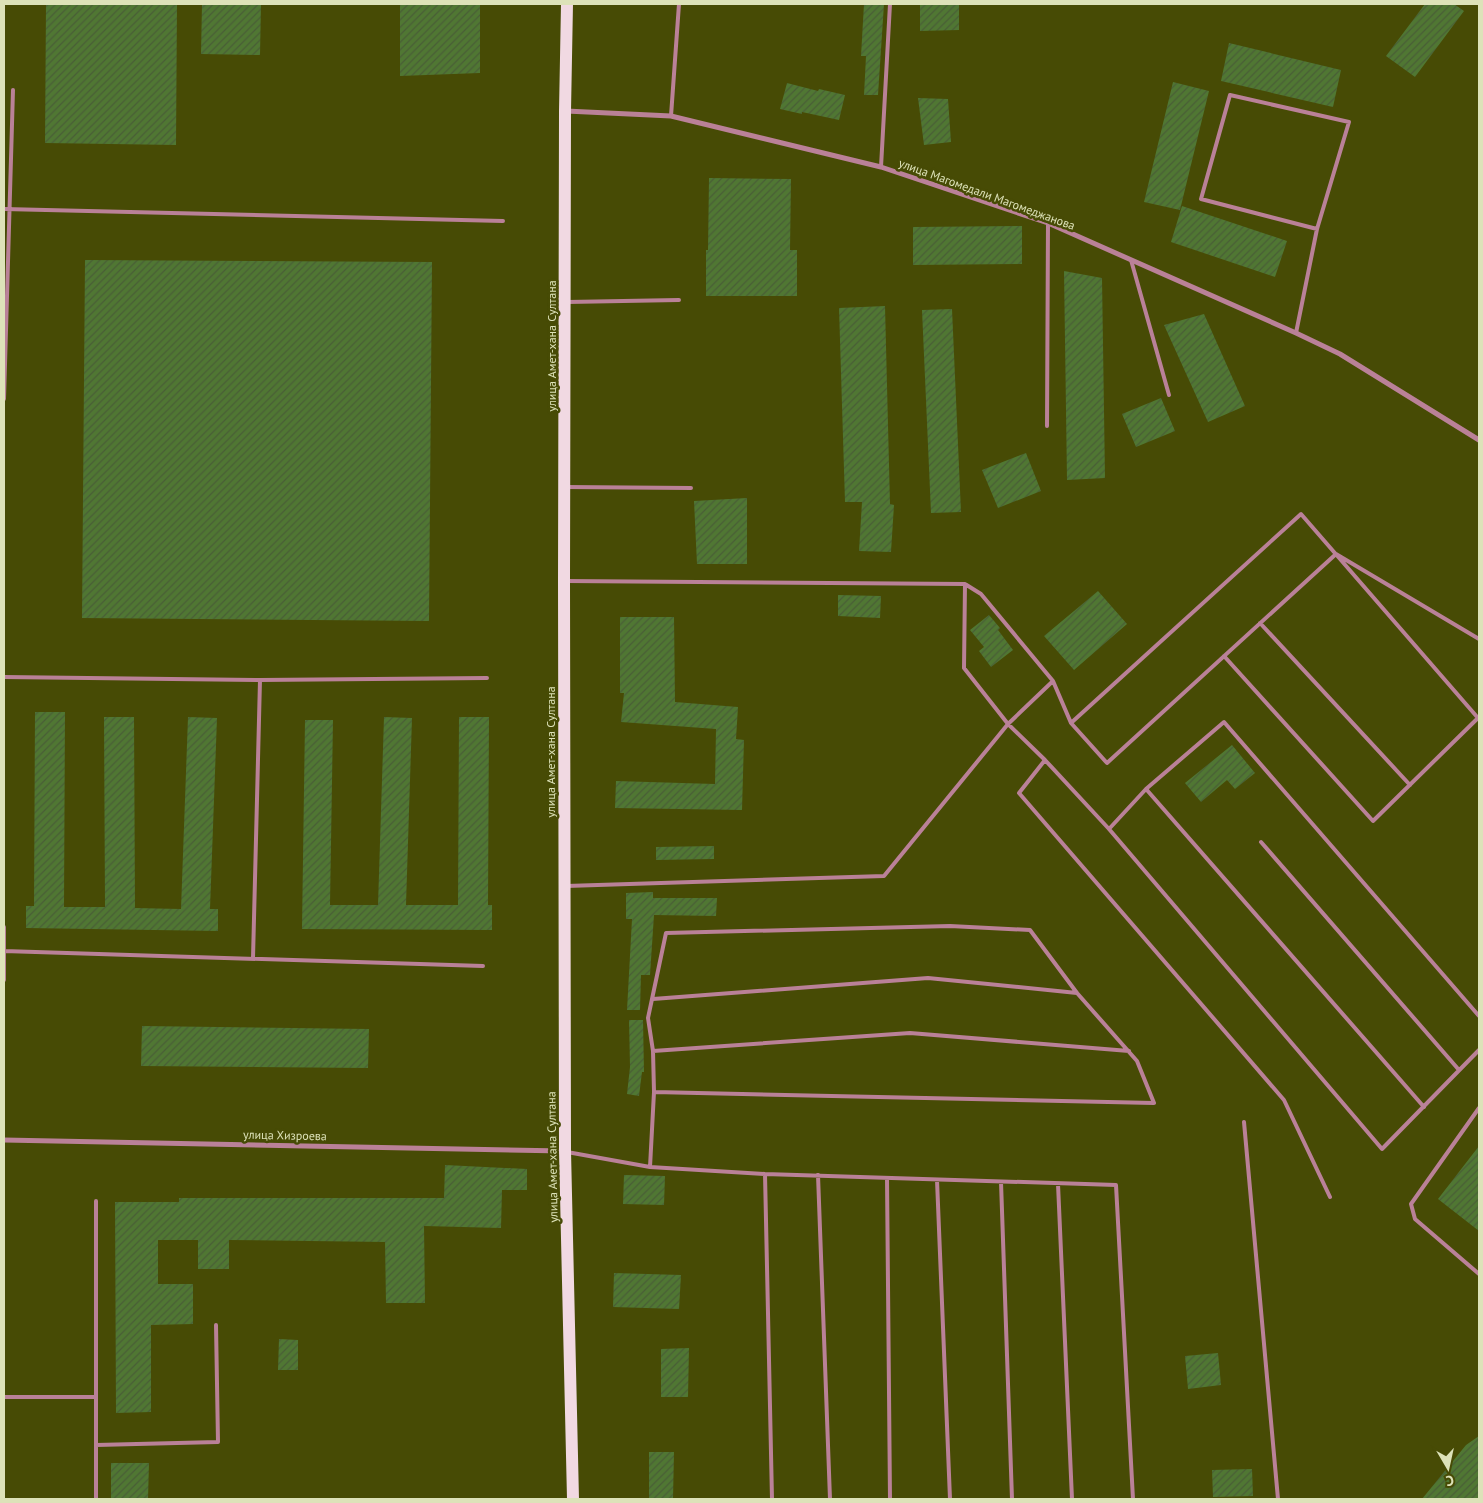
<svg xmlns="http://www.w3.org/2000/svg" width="1483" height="1503" font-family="'PT Sans',sans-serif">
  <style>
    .building { fill: url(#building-hatch) }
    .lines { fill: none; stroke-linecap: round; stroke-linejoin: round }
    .lane { stroke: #ba8198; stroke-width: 4 }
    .street { stroke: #ba8198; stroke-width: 5 }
    .primary { stroke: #f1d9e2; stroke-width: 12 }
    .labels { text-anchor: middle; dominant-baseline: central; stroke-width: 5; stroke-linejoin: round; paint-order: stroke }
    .street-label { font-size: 12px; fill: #dde2b9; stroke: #474b05 }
  </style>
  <defs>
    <pattern id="building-hatch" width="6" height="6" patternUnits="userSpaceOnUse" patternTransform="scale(1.25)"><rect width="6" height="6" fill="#507733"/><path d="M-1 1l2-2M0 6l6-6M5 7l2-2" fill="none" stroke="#495e36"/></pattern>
  </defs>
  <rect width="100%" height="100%" fill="#474b05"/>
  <!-- building -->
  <path class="building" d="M46 4H177L176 145 45 143Z
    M202 4H261L260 55 201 54Z
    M400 4H480V73L400 76Z
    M864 4H884L878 95H864L866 56H861Z
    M920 4H959V30L920 31Z
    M1425 4H1454L1464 11 1415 77 1386 56Z
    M1229 43 1341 70 1333 107 1221 81Z
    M1173 82 1209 91 1180 210 1144 202Z
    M787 83 818 91 819 89 845 95 839 120 802 112V114L780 109Z
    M918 98 948 99 951 142 924 145Z
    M709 178 791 179 790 250H797V296H706V250H708Z
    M1182 206 1287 241 1275 277 1171 242Z
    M1022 226V264L913 265V227Z
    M85 260 432 262 429 621 82 618Z
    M1064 271 1102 278 1105 478 1067 480Z
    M885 306 890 504 894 505 891 552 859 551 862 502H845L839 308Z
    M952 309 961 512 931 513 922 310Z
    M1204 314 1245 406 1208 422 1164 325Z
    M1161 398 1175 431 1136 447 1122 414Z
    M1026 453 1041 491 998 508 982 470Z
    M747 498V564H697L694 501Z
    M1098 591 1127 624 1074 670 1044 636Z
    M838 595 881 596 880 618 838 616Z
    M989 615 1000 628 998 630 1013 650 991 667 979 651 984 647 970 630Z
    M620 617H674L675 702 738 707 736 739 744 740 742 810 615 808 616 781 715 784 716 729 621 722 624 693H620Z
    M35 712H65L64 907H105L104 717H134L135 908 181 909 188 717 217 718 210 909H218V931L26 928V906H34Z
    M384 717 412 718 406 905H458L459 717H489L488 905H492V930L302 929 305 720H333L330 905H378Z
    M1232 745 1255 773 1235 789 1227 780 1201 802 1185 783Z
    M714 846V859L656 860V847Z
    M653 892V898H717L716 916 654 915 650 975H641L640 1010H627L632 919H626V893Z
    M629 1020H643L644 1072H642L639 1096 627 1094 630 1067Z
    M142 1026 369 1029 368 1068 141 1066Z
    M1479 1146V1231L1438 1199Z
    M445 1165 527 1169V1190H502L501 1228 424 1226 425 1303H386L385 1242 229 1240V1269H198V1240H158V1284H193V1324L151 1325V1412L116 1413 115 1202H179V1198H444Z
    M624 1175 665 1176 664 1205 623 1204Z
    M614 1273 681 1275 679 1309 613 1307Z
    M279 1339 298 1340V1370H278Z
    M689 1348 688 1397H661V1349Z
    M1218 1353 1221 1385 1188 1389 1185 1356Z
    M1479 1436V1499H1422L1466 1445Z
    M649 1452H674L673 1499H649Z
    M111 1463H149L148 1499H111Z
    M1252 1469 1253 1496 1213 1497 1212 1470Z"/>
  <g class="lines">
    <!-- lane -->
    <path class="lane" d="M671 116 679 4
      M881 167 890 4
      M4 209 503 221
      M1131 260 1169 395
      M567 302 679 300
      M1296 333 1317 229 1201 199 1230 95 1349 122 1317 229
      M4 399 13 90
      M1047 426 1048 223
      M566 487 691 488
      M566 581 965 584 964 668 1008 724 1053 681 981 594 965 584
      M1260 623 1410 785
      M1224 656 1373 821 1479 717
      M4 677 260 680 487 678
      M1053 681 1071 723 1107 763 1336 554 1479 639
      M1071 723 1301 514 1478 718
      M1045 760 1019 793 1284 1100 1330 1197
      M1146 789 1424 1107
      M1109 829 1146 789 1224 722 1479 1016
      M1261 842 1459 1070
      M566 886 884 876 1008 724 1045 760 1109 829 1382 1149 1479 1050
      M4 927V980
      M4 951 483 966
      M253 958 260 680
      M653 999 928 978 1077 993
      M653 1051 910 1033 1129 1051
      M1479 1108 1411 1204 1415 1219 1479 1274
      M1244 1122 1278 1499
      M567 1152 650 1167 765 1174 1116 1185 1133 1499
      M650 1167 654 1092 653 1051 648 1018 666 933 950 926 1030 930 1077 993 1137 1061 1154 1103 654 1092
      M765 1174 772 1499
      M818 1175 830 1499
      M887 1178 890 1499
      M937 1180 950 1499
      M1001 1182 1012 1499
      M1058 1184 1072 1499
      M4 1397H96
      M96 1445 218 1442 216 1325
      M96 1499V1201"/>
    <!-- street -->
    <path class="street" d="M566 111 671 116 881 167 1048 223 1296 333 1340 354 1479 440
      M4 1140 564 1151"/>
    <!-- primary -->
    <path class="primary" d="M567 4 565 111 564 581 565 1151 573 1499"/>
  </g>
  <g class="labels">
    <!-- street labels -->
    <g class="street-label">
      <text transform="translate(987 194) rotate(20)">улица Магомедали Магомеджановa</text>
      <text transform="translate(551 346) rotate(-90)">улица Амет-хана Султана</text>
      <text transform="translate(550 752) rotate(-90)">улица Амет-хана Султана</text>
      <text transform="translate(285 1135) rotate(1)">улица Хизроева</text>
      <text transform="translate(552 1157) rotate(-91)">улица Амет-хана Султана</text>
    </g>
  </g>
  <!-- border -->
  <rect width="1483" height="1503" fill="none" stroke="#dde2b9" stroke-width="10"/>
  <!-- north arrow -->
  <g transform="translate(1448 1468) rotate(171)" stroke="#474b05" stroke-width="4" paint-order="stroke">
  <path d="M0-4L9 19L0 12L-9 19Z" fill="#dde2b9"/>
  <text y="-8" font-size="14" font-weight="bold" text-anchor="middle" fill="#dde2b9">С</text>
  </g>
</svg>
